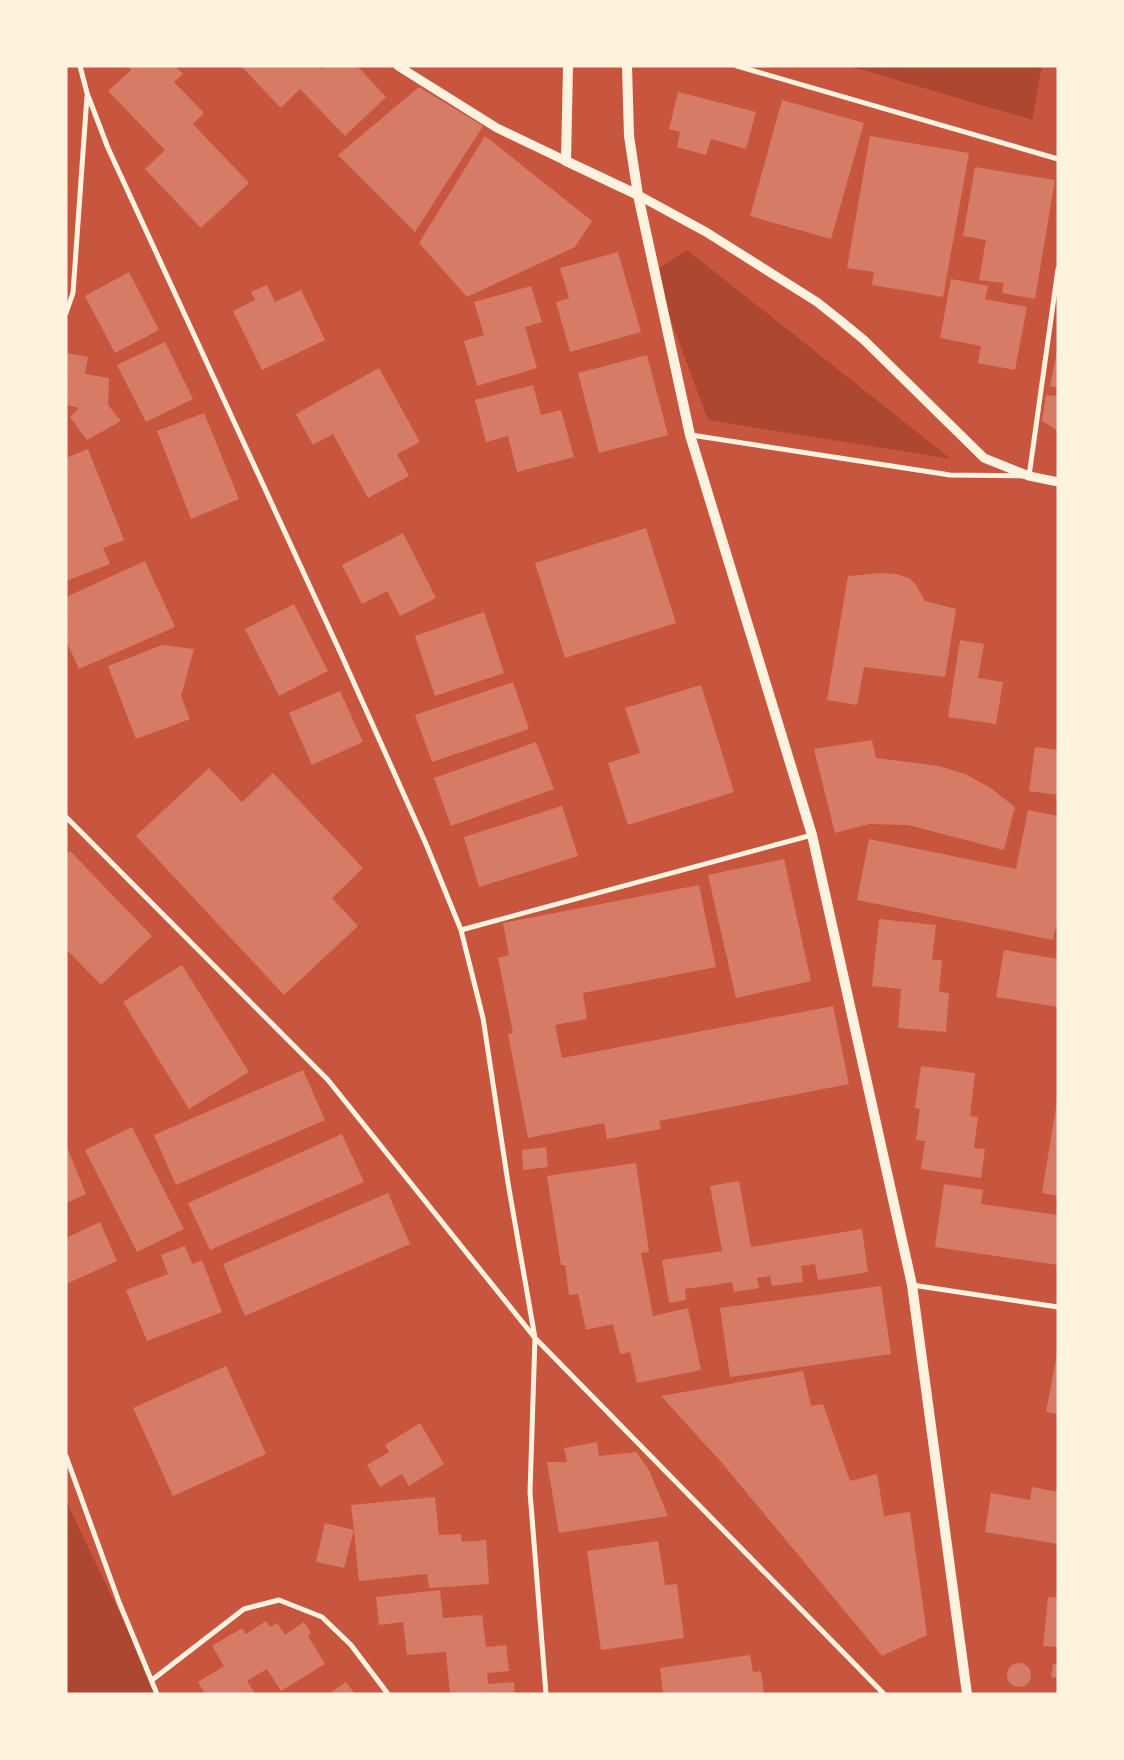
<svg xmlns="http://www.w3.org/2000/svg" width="1124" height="1760" font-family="'Fira Sans Condensed',sans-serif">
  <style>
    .green { fill: #ae4732 }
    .building { fill: #d67c66 }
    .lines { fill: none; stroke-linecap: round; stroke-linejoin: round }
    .minor { stroke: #fff3e0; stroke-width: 5 }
    .tertiary { stroke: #fff3e0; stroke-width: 9 }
    .secondary { stroke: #fff3e0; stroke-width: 10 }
  </style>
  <rect width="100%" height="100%" fill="#c8553d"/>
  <!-- green -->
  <path class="green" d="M849 66H1042L1032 120Z
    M687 250 951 459 708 420 653 272Z
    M66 1501 152 1680 156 1694H66Z"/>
  <!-- building -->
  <path class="building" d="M128 66H175L183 74 174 82 204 113 193 124 249 183 201 228 145 169 165 150 108 91 131 70Z
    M241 66H320L322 69 325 66H357L386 97 345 136 300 89 281 108Z
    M419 87 483 126 415 232 338 155Z
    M678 92 756 112 746 149 711 139 706 155 677 147 680 132 669 129Z
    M782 100 864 123 831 239 750 216Z
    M485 136 592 221 575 247 467 297 419 243Z
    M870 136 969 153 943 297 872 285 874 272 847 268Z
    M975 167 1055 180 1035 299 1002 293 1004 283 979 280 986 240 963 236Z
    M618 252 641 332 570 352 556 302 569 298 560 268Z
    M129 272 159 330 115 353 85 296Z
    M951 279 988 286 985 299 1027 307 1015 370 978 363 981 346 940 338Z
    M267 285 275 302 301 290 325 340 262 370 233 311 255 300 251 292Z
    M531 286 542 322 525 327 537 368 477 386 464 341 484 335 474 302Z
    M165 342 193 399 146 422 117 365Z
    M1057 351H1058V388L1050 386Z
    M66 353 88 357 85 374 109 378 108 405 121 421 87 440 70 417 79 408 66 405Z
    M647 355 668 435 599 453 578 373Z
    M379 368 420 442 397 454 409 476 368 498 333 434 313 445 296 414Z
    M533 385 541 415 561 410 574 457 517 472 508 436 486 442 475 400Z
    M1046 395 1058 396V431L1042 421Z
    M204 413 239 499 191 519 157 431Z
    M88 449 124 540 103 548 110 564 66 581V458Z
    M646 528 676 623 565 658 535 563Z
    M403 533 436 598 400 616 387 591 362 604 342 565Z
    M145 561 175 627 79 669 66 640V597Z
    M882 573 896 574 909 578 916 585 925 601 956 609 945 677 864 667 857 705 827 700 848 576Z
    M294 604 328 671 279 696 245 629Z
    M484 612 504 673 435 696 415 636Z
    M960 640 984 644 978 678 1003 682 996 724 948 717Z
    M162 645 194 649 181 696 190 719 136 739 108 666Z
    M513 682 529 729 432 762 415 715Z
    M701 685 734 792 628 825 608 763 640 753 625 708Z
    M340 691 363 742 312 765 289 713Z
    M872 740 876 758 939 766 965 774 989 787 1015 807 1004 850 908 825 869 824 835 833 814 749Z
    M536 742 554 789 451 826 434 778Z
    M1035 747 1058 750V795L1029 791Z
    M209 768 242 802 273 773 363 868 332 898 358 926 284 995 136 836Z
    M562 806 578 856 479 887 464 837Z
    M1028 810 1058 816V917L1053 940 857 900 869 839 1016 869Z
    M70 851 152 936 101 985 66 949V855Z
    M784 859 811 981 736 998 708 875Z
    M699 885 716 967 583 993 587 1019 555 1025 562 1058 833 1006 849 1084 659 1121 661 1129 607 1139 604 1123 528 1138 508 1034 513 1033 498 958 509 955 503 923Z
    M879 919 936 925 932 960H942L939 992 949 993 946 1032 898 1028 901 989 872 986Z
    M1004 950 1058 959V1007L996 997Z
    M182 965 249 1072 189 1109 123 1002Z
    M921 1066 975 1073 970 1116 978 1117 974 1148 985 1149 981 1178 921 1169 925 1141 916 1140 920 1109 915 1108Z
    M303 1070 325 1120 176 1185 154 1135Z
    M1057 1101H1058V1196L1042 1193Z
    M132 1127 184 1229 137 1252 85 1150Z
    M342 1134 364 1182 210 1250 188 1203Z
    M66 1145 86 1194 66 1203Z
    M546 1147 548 1167 523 1170 522 1150Z
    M636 1163 649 1252 641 1253 653 1316 688 1308 701 1370 637 1383 630 1352 620 1354 613 1324 586 1330 578 1294 569 1295 565 1265H561L547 1176Z
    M739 1181 751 1247 862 1229 868 1272 818 1280 815 1264 801 1266 803 1282 772 1286 770 1276 757 1278 759 1288 734 1292 732 1282 714 1285 685 1289 686 1300 669 1303 662 1260 722 1251 710 1186Z
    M944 1184 983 1190 981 1204 1058 1215V1265L935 1247Z
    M388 1193 410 1244 245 1316 223 1264Z
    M100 1222 117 1261 66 1284V1238Z
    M185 1246 192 1264 202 1260 222 1312 147 1341 126 1290 168 1274 161 1255Z
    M881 1286 891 1354 730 1377 720 1308Z
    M1057 1354H1058V1414L1046 1412Z
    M226 1366 266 1454 173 1496 133 1408Z
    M803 1371 811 1406 823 1404 850 1481 877 1474 884 1516 910 1512 927 1635 882 1656 722 1463 661 1396Z
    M420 1423 444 1464 409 1486 402 1474 380 1487 367 1465 389 1452 385 1445Z
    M597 1442 599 1456 636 1452 649 1470 668 1516 559 1533 547 1462H567L564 1448Z
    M1032 1487 1058 1492V1544L985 1532 991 1493 1030 1500Z
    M435 1497 439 1535 461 1534 462 1542 486 1540 489 1584 429 1588 427 1574 359 1581 354 1530 344 1568 316 1562 325 1523 354 1530 351 1505Z
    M658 1541 665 1585 677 1584 684 1638 601 1650 587 1551Z
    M440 1590 443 1618 482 1615 486 1647 506 1645 509 1671 487 1673 488 1684 514 1682 515 1694H450L446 1652 407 1655 403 1622 379 1625 376 1597Z
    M1048 1597 1058 1598V1647L1043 1646Z
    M266 1621 270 1627 277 1623 285 1635 304 1622 311 1633 308 1636 325 1664 281 1691 267 1669 247 1681 255 1694H205L198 1682 224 1666 212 1646 242 1628 246 1634Z
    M750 1655 753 1672 761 1671 764 1694H663L660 1668Z
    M1007 1675a12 12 0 1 1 24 0a12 12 0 1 1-24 0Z
    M1053 1664 1058 1665V1678L1051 1677Z
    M346 1682 355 1694H329Z"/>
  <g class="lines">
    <!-- minor -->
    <path class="minor" d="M80 66 87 93 108 148 341 654 426 844 461 930 483 1018 508 1183 535 1338 530 1492 546 1694
      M737 66 1058 159
      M66 313 73 293 87 96
      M691 435 950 475 1029 476 1058 269
      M66 817 328 1080 535 1338 884 1694
      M461 930 812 835
      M912 1285 1058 1307
      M66 1456 119 1602 157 1694
      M152 1680 244 1609 279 1600 322 1617 351 1645 388 1694"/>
    <!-- tertiary -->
    <path class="tertiary" d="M398 66 497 128 566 161
      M638 195 706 232 817 302 841 321 864 340 984 458 1029 476 1058 482"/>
    <!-- secondary -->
    <path class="secondary" d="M568 66 566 161 638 195
      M627 66 629 136 638 195 690 435 812 835 912 1285 967 1694"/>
  </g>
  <!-- border -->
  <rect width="1124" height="1760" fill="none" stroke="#fff3e0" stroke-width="135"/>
</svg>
